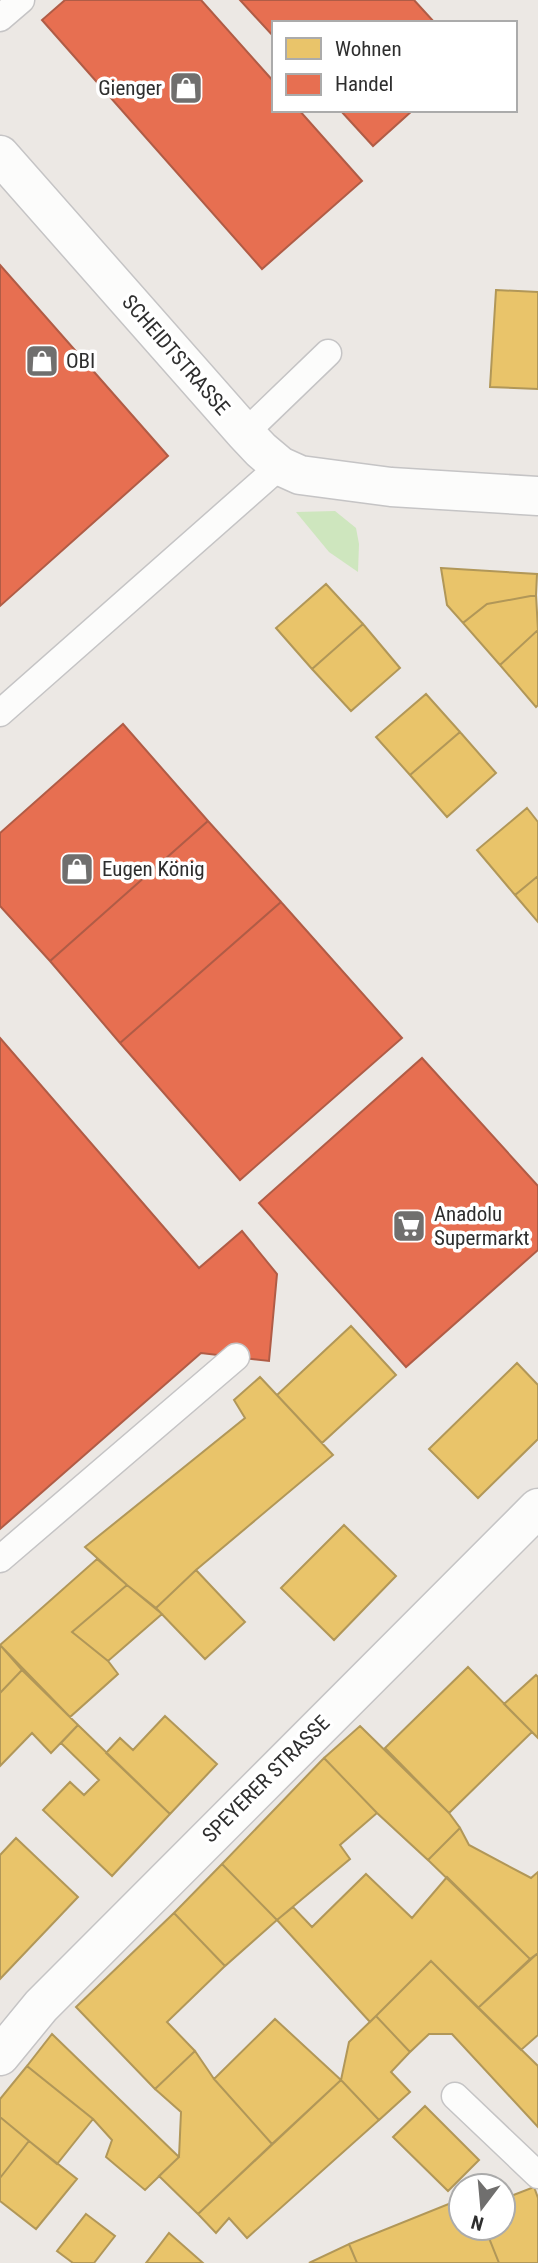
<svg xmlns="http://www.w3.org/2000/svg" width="538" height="2263" font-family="'Roboto Condensed',sans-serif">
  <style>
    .grass { fill: #cee6be }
    .homes { fill: #e9c46a; stroke: #b19758; stroke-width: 2 }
    .shops { fill: #e76f51; stroke: #b05c46; stroke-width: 2 }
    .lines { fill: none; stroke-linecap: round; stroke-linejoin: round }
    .service-casing { stroke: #c5c4c5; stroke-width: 29 }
    .minor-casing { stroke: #c5c4c5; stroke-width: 41 }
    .secondary-casing { stroke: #c5c4c5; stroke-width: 41 }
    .service { stroke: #fcfcfb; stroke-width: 26 }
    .minor { stroke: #fcfcfb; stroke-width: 38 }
    .secondary { stroke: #fcfcfb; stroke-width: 38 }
    .labels { text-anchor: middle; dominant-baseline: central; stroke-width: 7; stroke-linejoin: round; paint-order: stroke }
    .poi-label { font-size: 21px; fill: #2e2e2e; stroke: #fff; text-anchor: start }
    .street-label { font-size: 21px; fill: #2e2e2e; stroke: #fff }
  </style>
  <rect width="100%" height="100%" fill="#ece8e4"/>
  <!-- grass -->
  <path class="grass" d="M335 511 356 528 359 544 358 572 329 552 296 512Z"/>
  <!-- homes -->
  <path class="homes" d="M496 290 538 292V389L490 387Z
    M441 568 537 574 536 595 487 604 463 623 447 605Z
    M326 584 363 624 312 669 276 628Z
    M536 595 538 630 500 665 463 623 487 604Z
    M363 624 400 668 351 711 312 669Z
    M538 630V705L536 707 500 665Z
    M426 694 460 732 410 775 376 737Z
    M460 732 496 773 447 817 410 775Z
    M527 808 538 822V876L515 895 477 850Z
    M538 876V922L515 895Z
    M351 1326 396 1375 322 1443 277 1395Z
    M517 1363 538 1385V1439L478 1498 429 1449Z
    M260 1377 333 1455 196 1570 156 1608 127 1585 85 1547 245 1418 234 1400Z
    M344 1525 396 1576 334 1640 281 1588Z
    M97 1559 127 1585 72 1632 108 1661 118 1674 70 1717 0 1645Z
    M196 1570 245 1622 205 1659 156 1608Z
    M127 1585 162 1614 108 1661 72 1632Z
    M0 1645 22 1670 0 1693Z
    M468 1667 532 1732 449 1813 385 1748Z
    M22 1670 78 1725 51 1753 32 1733 0 1766V1693Z
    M536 1675 538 1677V1738L504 1704Z
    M165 1716 217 1764 170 1814 106 1753 120 1738 133 1750Z
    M78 1725 170 1814 112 1876 43 1810 70 1782 84 1795 99 1780 61 1743Z
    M360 1726 449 1813 460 1828 428 1860 377 1813 324 1758Z
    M324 1758 377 1813 340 1845 350 1859 277 1920 222 1864Z
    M460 1828 469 1845 531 1878 538 1872V1953L530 1959 428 1860Z
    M16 1838 78 1897 0 1979V1855Z
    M222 1864 277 1920 225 1966 174 1913Z
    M366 1874 412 1918 447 1877 530 1959 478 2008 431 1961 370 2022 277 1920 293 1907 312 1927Z
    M174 1913 225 1966 167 2022 195 2051 155 2089 76 2007Z
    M538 1953V2035L521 2050 478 2008Z
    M431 1961 538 2066V2127L452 2034H429L410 2052 376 2016Z
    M376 2016 410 2052 391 2072 410 2092 379 2120 341 2080 349 2042Z
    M275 2019 341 2080 272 2144 214 2079Z
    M52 2034 179 2157 145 2190 106 2157 112 2140 93 2119 27 2066Z
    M195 2051 214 2079 272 2144 198 2214 159 2176 179 2157 181 2112 155 2089Z
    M27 2066 93 2119 57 2164 0 2117V2099Z
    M341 2080 379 2120 247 2238 229 2218 216 2233 198 2214Z
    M425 2106 479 2160 448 2191 393 2137Z
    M0 2117 29 2141 0 2178Z
    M29 2141 77 2179 36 2229 0 2201V2178Z
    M534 2187 538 2198V2263H499L485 2228H503V2199Z
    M461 2199V2228H485L499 2263H357L349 2244Z
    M86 2214 115 2236 94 2263H73L57 2251Z
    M169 2233 203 2263H146Z
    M349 2244 357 2263H309Z"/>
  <!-- shops -->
  <path class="shops" d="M65 0H201L274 82V110H299L362 181 262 269 42 20Z
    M240 0H414L435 23H274V37Z
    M340 110H413L373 146Z
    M0 265 168 456 0 606Z
    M123 724 208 821 50 961 0 906V833Z
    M208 821 281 902 120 1043 50 961Z
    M281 902 402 1038 240 1180 120 1043Z
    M0 1038 199 1268 242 1231 277 1274 269 1361 201 1353 0 1529Z
    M422 1058 538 1186V1250L406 1367 259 1203Z"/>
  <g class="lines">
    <defs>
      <path id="service" d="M0 18 21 0
        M245 433 328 353
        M0 713 280 466
        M0 1559 236 1357
        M455 2096 538 2175"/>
      <path id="minor" d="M0 2056 41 2006 538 1508"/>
      <path id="secondary" d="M0 155 245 433 261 450 280 466 300 475 391 487 538 496"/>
    </defs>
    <!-- service casing -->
    <use href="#service" class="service-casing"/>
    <!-- minor casing -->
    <use href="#minor" class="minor-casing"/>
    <!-- secondary casing -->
    <use href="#secondary" class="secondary-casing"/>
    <!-- service -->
    <use href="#service" class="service"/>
    <!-- minor -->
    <use href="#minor" class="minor"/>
    <!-- secondary -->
    <use href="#secondary" class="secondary"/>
  </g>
  <!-- icons -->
  <defs>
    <symbol id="shop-square" viewBox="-11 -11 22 22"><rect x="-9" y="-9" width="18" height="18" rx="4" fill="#706f6e" stroke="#fff"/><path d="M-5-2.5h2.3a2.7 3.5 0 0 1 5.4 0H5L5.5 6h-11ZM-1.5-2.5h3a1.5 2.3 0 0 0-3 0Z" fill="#fff"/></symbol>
    <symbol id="supermarket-square" viewBox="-11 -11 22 22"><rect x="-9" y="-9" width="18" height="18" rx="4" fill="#706f6e" stroke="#fff"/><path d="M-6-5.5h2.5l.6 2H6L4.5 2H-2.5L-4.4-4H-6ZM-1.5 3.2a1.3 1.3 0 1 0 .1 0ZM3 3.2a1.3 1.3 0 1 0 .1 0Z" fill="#fff"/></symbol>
  </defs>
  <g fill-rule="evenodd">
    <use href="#shop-square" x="167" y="69" width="38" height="38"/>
    <use href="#shop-square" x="23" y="342" width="38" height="38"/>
    <use href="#shop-square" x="58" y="850" width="38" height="38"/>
    <use href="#supermarket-square" x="390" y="1207" width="38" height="38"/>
  </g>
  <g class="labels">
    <!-- poi labels -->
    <g class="poi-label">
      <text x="162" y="88" text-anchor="end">Gienger</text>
      <text x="66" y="361">OBI</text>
      <text x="102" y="869">Eugen König</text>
      <text x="434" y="1214">Anadolu<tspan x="434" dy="24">Supermarkt</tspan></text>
    </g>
    <!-- street labels -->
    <g class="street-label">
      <text transform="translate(176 355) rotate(49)">SCHEIDTSTRASSE</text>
      <text transform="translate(266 1779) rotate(-45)">SPEYERER STRASSE</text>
    </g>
  </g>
  <!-- legend -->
  <rect x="272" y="21" width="245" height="91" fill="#ffffff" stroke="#ababab" stroke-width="2"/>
  <rect x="286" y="38" width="35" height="21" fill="#e9c46a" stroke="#ababab" stroke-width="2"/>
  <text x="335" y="56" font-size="21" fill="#2e2e2e">Wohnen</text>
  <rect x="286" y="74" width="35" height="21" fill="#e76f51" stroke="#ababab" stroke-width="2"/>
  <text x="335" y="91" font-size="21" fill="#2e2e2e">Handel</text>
  <!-- north arrow -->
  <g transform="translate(482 2207) rotate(196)"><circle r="33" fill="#ffffff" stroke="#ababab" stroke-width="2"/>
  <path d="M0-5L12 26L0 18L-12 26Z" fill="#706f6e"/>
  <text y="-10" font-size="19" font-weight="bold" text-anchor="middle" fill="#2e2e2e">N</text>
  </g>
</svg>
